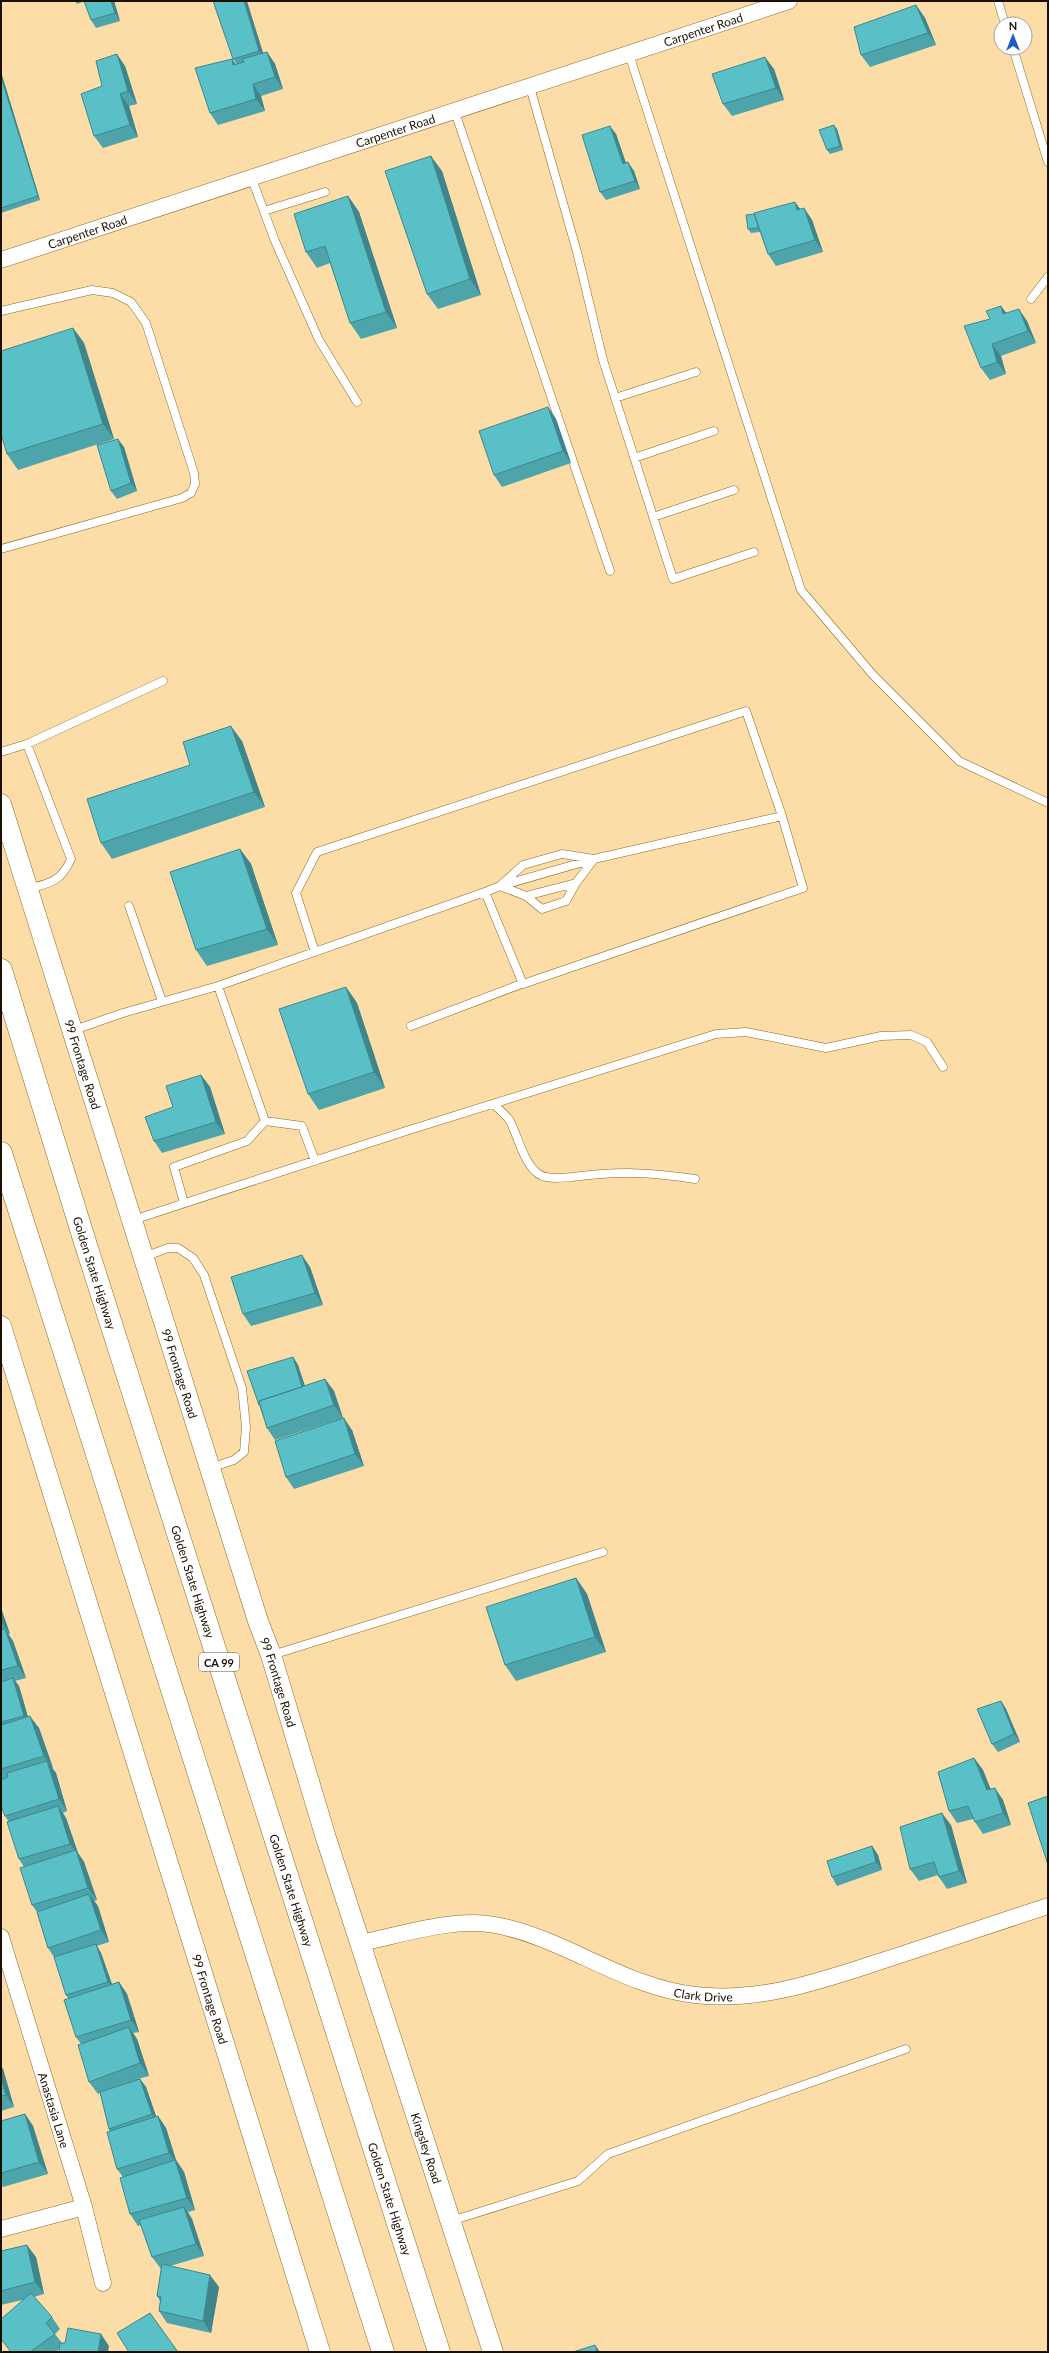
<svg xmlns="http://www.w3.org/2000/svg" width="1049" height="2353" font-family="Lato,sans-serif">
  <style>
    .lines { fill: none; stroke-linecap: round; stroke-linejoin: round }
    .service-casing { stroke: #8c6820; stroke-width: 9 }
    .minor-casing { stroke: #8c6820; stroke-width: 17 }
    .tertiary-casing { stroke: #8c6820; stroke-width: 21 }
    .motorway-casing { stroke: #8c6820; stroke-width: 23 }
    .service { stroke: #fff; stroke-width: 8 }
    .minor { stroke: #fff; stroke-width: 16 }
    .tertiary { stroke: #fff; stroke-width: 20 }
    .motorway { stroke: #fff; stroke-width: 22 }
    .wall { fill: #4da5ab }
    .shaded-wall { fill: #3e868b }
    .building { fill: #59c0c7; stroke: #3e868b }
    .labels { text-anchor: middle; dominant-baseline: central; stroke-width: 3; stroke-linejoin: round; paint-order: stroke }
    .shield { fill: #fff; stroke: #5f574c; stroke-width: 1 }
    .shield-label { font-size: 11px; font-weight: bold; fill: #1a0f00 }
    .street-label { font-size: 12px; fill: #1a0f00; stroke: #fff }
  </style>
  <rect width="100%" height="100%" fill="#fddda7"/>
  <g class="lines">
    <defs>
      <path id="service" d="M998 1 1005 24
        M1013 48 1048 162
        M629 54 801 590 873 675 959 761 1048 803
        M530 87 577 252 603 360 673 579 754 552
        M455 112 610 571
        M252 179 275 241 319 340 357 402
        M264 211 325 192
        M1031 299 1048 277
        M1 311 92 290 113 293 131 302 146 323 194 473 195 484 191 493 182 498 1 549
        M615 398 696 372
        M634 458 714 431
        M653 517 734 490
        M27 744 71 859C61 882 50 883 28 889
        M1 752 27 744 163 681
        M485 892 523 984 803 888 782 816
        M526 896 542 909 566 901 576 883
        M129 906 162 1001
        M315 952 296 893 317 852 746 711 782 816 594 859 576 883 526 896 500 886
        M218 986 265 1121
        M411 1026 524 983
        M74 1030 123 1013 218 986 485 892 500 886 523 865 562 854 594 859 500 886
        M493 1104C499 1109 506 1115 510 1121 518 1137 523 1160 536 1172 544 1180 561 1178 572 1177 619 1171 648 1172 695 1179
        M265 1121 302 1126 315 1161
        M184 1203 174 1167 247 1141 265 1121
        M133 1220 403 1132 716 1034 746 1032 826 1048 881 1036 911 1035 927 1042 943 1067
        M144 1257 168 1248H178L193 1258 204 1275 242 1388 246 1427 244 1452 234 1460 210 1468
        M272 1655 603 1552
        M451 2221 578 2181 608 2154 906 2049"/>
      <g id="minor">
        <path id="s1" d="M1 260 789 1"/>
        <path id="s2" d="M1 1937 84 2207 103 2283"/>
        <path id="s3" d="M360 1943C401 1935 454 1917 495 1925 565 1938 623 1987 695 1995 764 2003 829 1978 894 1957 945 1940 997 1923 1048 1906"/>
        <path d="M1 2229 84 2207"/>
      </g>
      <g id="tertiary">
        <path id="s4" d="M1 804 258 1621 271 1655 326 1838 493 2352"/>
        <path id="s5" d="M1 1326 320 2352"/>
      </g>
      <g id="motorway">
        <path id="s6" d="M1 970 85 1242 439 2352"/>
        <path d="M1 1153 383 2352"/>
      </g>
    </defs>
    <!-- service casing -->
    <use href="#service" class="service-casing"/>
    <!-- minor casing -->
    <use href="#minor" class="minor-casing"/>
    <!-- tertiary casing -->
    <use href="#tertiary" class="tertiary-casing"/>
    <!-- motorway casing -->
    <use href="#motorway" class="motorway-casing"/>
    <!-- service -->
    <use href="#service" class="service"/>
    <!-- minor -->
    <use href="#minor" class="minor"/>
    <!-- tertiary -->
    <use href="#tertiary" class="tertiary"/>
    <!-- motorway -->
    <use href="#motorway" class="motorway"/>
  </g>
  <!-- wall -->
  <path class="wall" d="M75 1H114L120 21 96 28 91 20 85 1 77 4Z
    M213 1 263 53 267 52 275 64 283 89 261 96 265 111 218 125 210 113 232 59 236 64H237L233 59Z
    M916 5 925 18 936 45 870 67 861 55Z
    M125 66 137 104 129 106 138 137 103 148 94 136 102 86Z
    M774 69 784 100 732 116 723 104Z
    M1 72 40 200 1 213Z
    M837 129 843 150 830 154 827 150Z
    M616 134 626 163 634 171 640 189 606 200 600 192Z
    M442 171 481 295 438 309 427 294Z
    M348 196 359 212 397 328 361 339 350 323 330 263 317 268 306 252Z
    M804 208 812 220 823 252 776 266 768 254 760 232 751 233 748 229Z
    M1001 306 1006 313 1027 321 1036 343 1001 356 1006 374 990 380 981 368 990 319Z
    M73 328 84 343 114 439 18 470 7 454Z
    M548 407 556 419 571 463 502 487 494 475Z
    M124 447 137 491 117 499 111 491Z
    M242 741 265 807 112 859 101 843 190 765Z
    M240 849 251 864 278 945 207 966 196 950Z
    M346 987 357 1003 385 1088 319 1110 308 1094Z
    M201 1075 210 1087 225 1134 162 1153 154 1141 173 1107Z
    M310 1267 323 1305 251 1326 243 1314Z
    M293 1357 298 1365 305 1386 325 1379 334 1391 343 1418 275 1440 267 1428 259 1405Z
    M352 1430 364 1466 294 1489 286 1477Z
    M576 1578 587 1594 606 1652 516 1681 505 1665Z
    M1 1608 10 1634H8L13 1641 26 1678 15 1681 19 1686 28 1717 39 1728 53 1768H52L56 1773 67 1811 63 1813 66 1818 78 1853 84 1862 97 1900 94 1901 98 1906 109 1942 97 1946 101 1953 112 1984 119 1982 127 1994 139 2032 133 2033 137 2039 149 2076 138 2079H140L146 2087 156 2116H158L166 2128 176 2160 184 2172 195 2210 188 2212 192 2219 204 2256 170 2266 219 2287 211 2333 167 2323 159 2311 160 2301 157 2296 161 2269 152 2257 141 2225 138 2226 130 2214 123 2177 117 2169 110 2131 109 2129 100 2093 98 2094 89 2082 81 2044 76 2037 68 1998 66 1995 54 1957 48 1948 37 1912 32 1905 24 1867 19 1859 9 1822 5 1816 1 1806Z
    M1001 1701 1006 1709 1020 1742 998 1752 992 1744Z
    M974 1758 983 1770 990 1790 1003 1800 1011 1825 983 1834 973 1819 957 1823 949 1811Z
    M951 1825 967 1883 947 1889 939 1877 938 1875 919 1881 910 1869Z
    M872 1846 878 1855 882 1870 837 1886 832 1877Z
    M1 2066 3 2069 14 2107 1 2111Z
    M25 2114 33 2126 48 2174 3 2187 1 2184V2121Z
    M1 2251 36 2257 44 2294 34 2297 52 2317 60 2329 55 2334 62 2343 109 2346 59 2349 56 2352H10L22 2300 1 2305Z"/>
  <!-- shaded-wall -->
  <path class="shaded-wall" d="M111 1H114L120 21 115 13Z
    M244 1H247L265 59 259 51Z
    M916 5 925 18 936 45 928 33Z
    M267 52 275 64 283 89 275 77Z
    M117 54 125 66 137 104 128 91Z
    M765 57 774 69 784 100 776 88Z
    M232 59 240 71 233 65Z
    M1 72 40 200 38 196 1 77Z
    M253 84 261 96 265 111 256 99Z
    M120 94 129 106 138 137 130 125Z
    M834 125 837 129 843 150 840 146Z
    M610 126 616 134 629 172 623 164Z
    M431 156 442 171 481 295 470 279Z
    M628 162 634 171 640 189 635 181Z
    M348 196 359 212 397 328 386 312Z
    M795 202 804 214 797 210Z
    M804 208 812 220 823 252 815 240Z
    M1001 306 1010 318 1003 314Z
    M1019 309 1027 321 1036 343 1028 331Z
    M73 328 84 343 114 439 103 424Z
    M992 344 1001 356 1006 374 997 362Z
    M548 407 556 419 571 463 563 451Z
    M118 439 124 447 137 491 131 483Z
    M231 726 242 741 265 807 254 792Z
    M240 849 251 864 278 945 267 929Z
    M346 987 357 1003 385 1088 374 1072Z
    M201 1075 210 1087 225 1134 216 1122Z
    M302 1255 310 1267 323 1305 315 1293Z
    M293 1357 298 1365 309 1399 304 1391Z
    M325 1379 334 1391 343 1418 334 1405Z
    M344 1418 352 1430 364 1466 355 1454Z
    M576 1578 587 1594 606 1652 595 1637Z
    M1 1608 10 1634 1 1622Z
    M5 1629 13 1641 26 1678 18 1666Z
    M13 1678 19 1686 30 1724 24 1716Z
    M1001 1701 1006 1709 1020 1742 1014 1734Z
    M30 1716 39 1728 53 1768 44 1756Z
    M974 1758 983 1770 996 1802 987 1790Z
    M47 1761 56 1773 67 1811 59 1799Z
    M995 1788 1003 1800 1011 1825 1003 1813Z
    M58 1806 66 1818 78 1853 84 1862 97 1900 88 1888 77 1853 70 1844Z
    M942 1813 951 1825 967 1883 959 1871Z
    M872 1846 878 1855 882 1870 876 1862Z
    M89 1894 98 1906 109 1942 101 1930Z
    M96 1944 101 1953 114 1990 108 1982Z
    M119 1982 127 1994 139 2032 131 2020Z
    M129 2027 137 2039 149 2076 140 2063Z
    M1 2066 3 2069 14 2107 6 2095 1 2079Z
    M140 2079 146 2087 158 2122 152 2114Z
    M25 2114 33 2126 48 2174 39 2162Z
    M158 2116 166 2128 176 2160 184 2172 195 2210 187 2198 177 2165 169 2153Z
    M184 2207 192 2219 204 2256 196 2244Z
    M27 2245 36 2257 44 2294 35 2282Z
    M210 2275 219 2287 211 2333 203 2321Z
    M101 2334 109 2346 108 2352H98Z
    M595 2345 600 2352H597Z"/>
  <!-- building -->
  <path class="building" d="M84 1H111L115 13 91 20Z
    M213 1H244L259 51 233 59Z
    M916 5 928 33 861 55 854 27Z
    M267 52 275 77 253 84 256 99 210 113 195 68 232 59 233 65 244 62 242 59Z
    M117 54 128 91 120 94 130 125 94 136 81 94 102 86 96 61Z
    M765 57 776 88 723 104 712 74Z
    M1 77 38 196 1 208Z
    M834 125 840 146 827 150 819 130Z
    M610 126 623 164 628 162 635 181 600 192 582 135Z
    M431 156 470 279 427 294 385 171Z
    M348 196 386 312 350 323 325 246 306 252 294 214Z
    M795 202 797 210 804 208 815 240 768 254 754 213Z
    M754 214 757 222 758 228 748 229 746 215Z
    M1001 306 1003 314 1019 309 1028 331 992 344 997 362 981 368 964 326 990 319 986 311Z
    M73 328 103 424 7 454 1 434V351Z
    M548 407 563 451 494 475 479 431Z
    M118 439 131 483 111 491 97 445Z
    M231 726 254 792 101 843 87 799 190 765 183 742Z
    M240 849 267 929 196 950 170 872Z
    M346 987 374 1072 308 1094 279 1009Z
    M201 1075 216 1122 154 1141 145 1117 173 1107 166 1086Z
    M302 1255 315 1293 243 1314 231 1277Z
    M293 1357 302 1387 259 1401V1405L247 1371Z
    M325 1379 334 1405 267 1428 259 1401Z
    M344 1418 355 1454 286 1477 275 1441Z
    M576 1578 595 1637 505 1665 486 1607Z
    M5 1629 18 1666 1 1670V1630Z
    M13 1678 24 1716 1 1722V1682Z
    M1001 1701 1014 1734 992 1744 977 1709Z
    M30 1716 44 1756 1 1769V1725Z
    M974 1758 987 1790 995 1788 1003 1813 975 1822 968 1806 949 1811 938 1772Z
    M47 1761 59 1799 5 1816 1 1806V1780L8 1777 7 1773Z
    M1048 1796V1865L1028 1803Z
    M58 1806 70 1844 19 1859 7 1822Z
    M942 1813 959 1871 939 1877 934 1862 910 1869 900 1827Z
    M872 1846 876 1862 832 1877 827 1861Z
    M76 1850 88 1888 32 1905 20 1868Z
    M89 1894 101 1930 48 1948 37 1912Z
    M96 1944 108 1982 66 1995 54 1957Z
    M119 1982 131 2020 76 2037 64 2000Z
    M129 2027 140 2063 89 2082 78 2045Z
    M1 2079 6 2095 1 2096Z
    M140 2079 152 2114 109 2129 100 2092Z
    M25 2114 39 2162 1 2173V2121Z
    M158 2116 169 2153 117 2169 107 2132Z
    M175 2160 187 2198 130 2214 120 2178Z
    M184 2207 196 2244 152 2257 139 2220Z
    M27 2245 35 2282 1 2291V2251Z
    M162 2264 210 2275 203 2321 159 2311 161 2297 157 2296Z
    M31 2293 52 2317 46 2323 55 2334 30 2352H11L1 2339V2319Z
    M150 2313 178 2352H129L117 2333Z
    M68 2328 101 2334 98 2352H59L60 2343H65Z
    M595 2345 597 2352H573Z"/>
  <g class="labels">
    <!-- shield labels -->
    <rect class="shield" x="199" y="1653" width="40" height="18" rx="3"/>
    <g class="shield-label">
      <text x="219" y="1662">CA 99</text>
    </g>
    <!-- street labels -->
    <g class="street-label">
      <text stroke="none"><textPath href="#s1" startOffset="739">Carpenter Road</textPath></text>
      <text stroke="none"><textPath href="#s1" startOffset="415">Carpenter Road</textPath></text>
      <text stroke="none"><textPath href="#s1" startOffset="91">Carpenter Road</textPath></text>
      <text stroke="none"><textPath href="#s4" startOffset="273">99 Frontage Road</textPath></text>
      <text stroke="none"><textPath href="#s6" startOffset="317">Golden State Highway</textPath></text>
      <text stroke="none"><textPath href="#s4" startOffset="597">99 Frontage Road</textPath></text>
      <text stroke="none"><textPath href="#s6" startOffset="641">Golden State Highway</textPath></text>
      <text stroke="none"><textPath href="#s4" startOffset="921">99 Frontage Road</textPath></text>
      <text stroke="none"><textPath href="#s6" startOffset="965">Golden State Highway</textPath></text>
      <text stroke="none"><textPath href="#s3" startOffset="358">Clark Drive</textPath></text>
      <text stroke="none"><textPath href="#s5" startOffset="705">99 Frontage Road</textPath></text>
      <text stroke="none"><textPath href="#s2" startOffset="181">Anastasia Lane</textPath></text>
      <text stroke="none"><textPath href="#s4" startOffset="1410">Kingsley Road</textPath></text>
      <text stroke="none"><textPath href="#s6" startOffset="1289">Golden State Highway</textPath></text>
    </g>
  </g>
  <!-- border -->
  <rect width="1049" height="2353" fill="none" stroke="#1a0f00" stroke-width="4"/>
  <!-- north arrow -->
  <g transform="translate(1013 36)"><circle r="19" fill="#ffffff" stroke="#a39f99"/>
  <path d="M0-3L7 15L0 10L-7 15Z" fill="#1d5ac6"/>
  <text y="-6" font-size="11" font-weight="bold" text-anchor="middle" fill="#1a0f00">N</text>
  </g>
</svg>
